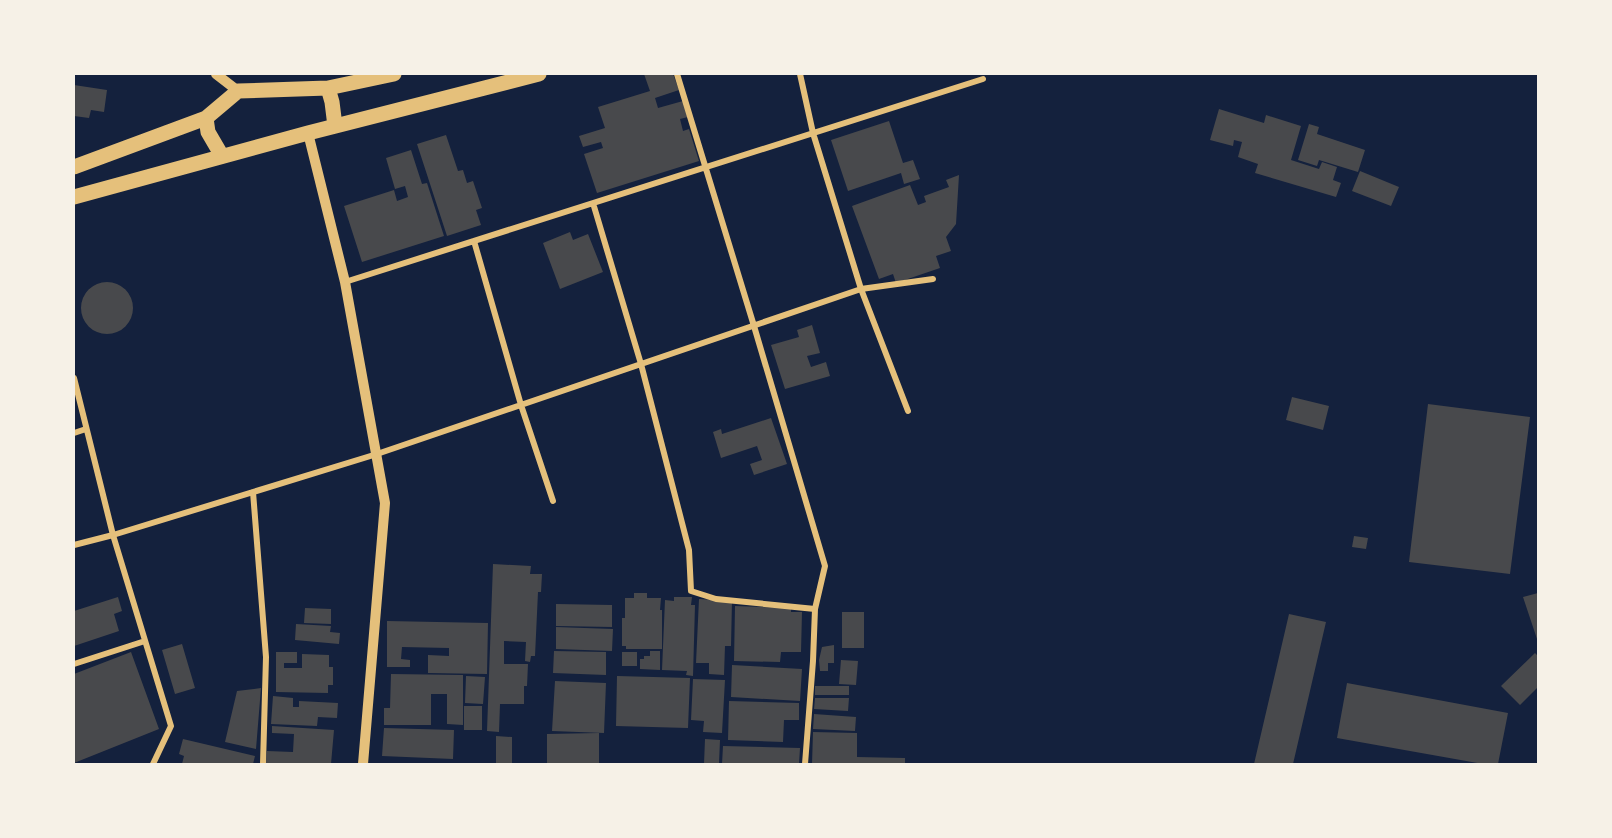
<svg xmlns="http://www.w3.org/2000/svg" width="1612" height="838" font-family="Montserrat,sans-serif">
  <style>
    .building { fill: #48494c }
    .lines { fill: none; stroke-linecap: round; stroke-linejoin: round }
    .minor { stroke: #e5c07b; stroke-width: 6 }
    .tertiary { stroke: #e5c07b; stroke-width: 10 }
    .primary { stroke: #e5c07b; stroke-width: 15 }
  </style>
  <rect width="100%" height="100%" fill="#14213d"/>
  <!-- building -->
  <path class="building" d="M644 74H673L679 90 655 98 658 108 683 101 688 117 680 119 683 131 689 129 699 161 597 193 584 154 603 148 601 142 583 147 579 136 605 128 598 107 650 91Z
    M74 85 107 90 104 112 91 110 89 118 74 116Z
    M1219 109 1264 123 1266 115 1301 126 1291 160 1319 169 1322 162 1337 167 1333 180 1341 183 1336 197 1255 173 1258 164 1238 157 1242 142 1234 140 1233 146 1210 140Z
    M889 121 903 163 913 160 920 179 904 184 901 173 848 191 831 140Z
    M1309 124 1319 127 1317 134 1365 150 1358 172 1319 160 1317 166 1298 160Z
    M446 135 458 171 463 170 467 183 473 181 482 208 476 210 481 225 447 236 417 144Z
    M411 150 422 184 427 183 444 236 362 262 344 206 394 190 397 201 408 197 405 186 395 189 386 158Z
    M1360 171 1399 187 1391 206 1352 191Z
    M959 175 956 224 946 237 951 251 936 256 940 268 896 283 893 274 879 279 852 206 910 185 918 205 926 202 924 196 949 187 946 180Z
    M570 232 573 240 588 234 603 272 560 289 543 243Z
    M81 308a26 26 0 1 1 52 0a26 26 0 1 1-52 0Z
    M812 325 820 353 807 356 811 367 826 362 830 376 785 389 771 345 799 337 797 330Z
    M1292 397 1329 406 1323 430 1286 420Z
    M1428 404 1530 417 1510 574 1409 562Z
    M771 418 787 464 754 475 750 464 762 460 757 446 721 458 713 432 721 429 722 434Z
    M1354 536 1368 538 1366 549 1352 547Z
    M493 564 531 566 530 574H542L541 592H538L535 656H531L530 662 525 661 526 642 504 641V664H528L527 686H524V704H500L499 732 487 731Z
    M634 593H647V598H661L660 610H662V649H626V646H622V618H625V598H634Z
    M1538 593V642L1523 597Z
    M118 597 122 611 114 614 119 631 74 646V611Z
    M674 597H692L691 605H695L693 676 686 675 687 671 662 670 665 600 674 601Z
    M699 599 732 601 731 646H725L724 675 709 674V663H696Z
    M556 604 612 605V627L556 626Z
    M735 606 791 608V612H802L801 652H781L780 662 734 661Z
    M305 608 331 609V624L304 623Z
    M842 612H864V648H842Z
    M1289 614 1326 622 1293 764H1254Z
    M387 621 488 623 487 674 428 673V655L449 656V648L402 647 401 659 410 660V667H387Z
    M296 624 331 626 330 632 340 633 339 644 295 640Z
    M556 627 613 629 612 651 556 649Z
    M182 644 195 688 175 694 162 650Z
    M834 645V663H828V671H820L819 660 822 647Z
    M554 651 606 652V675L553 673Z
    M650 651H660V670L640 669V659H644V656H650Z
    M131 652 159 729 74 763V674Z
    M276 652H297V663H284V668H302V654L329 655V667H333V685H328V693L276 692Z
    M622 652H637V666H622Z
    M1535 653 1538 656V687L1520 705 1501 686Z
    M841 660 858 661 856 685 839 684Z
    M732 665 802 669 800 701 731 697Z
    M391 674 463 675V725L447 724V694H431V725H384V708H390Z
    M466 676 485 677 483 704 465 703Z
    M617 676 690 678 688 728 616 726Z
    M693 679 725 680 722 733 703 732 704 721 691 720Z
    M555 681 606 683 604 733 552 731Z
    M1347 683 1508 713 1498 764H1483L1337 738Z
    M815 686H849V695H815Z
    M261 688 256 749 225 742 237 691Z
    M273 696 293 698V707H299V701L338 703 337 718 318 717 317 726 271 724Z
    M815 698H849L848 711 814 709Z
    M729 701 799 703V720H784L783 742 728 740Z
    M464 706H482V730H464Z
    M814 714 856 717 855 731 813 729Z
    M272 726 334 730 331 764H266L267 751 293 752 294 734 272 733Z
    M384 728 454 730 453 759 382 756Z
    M813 732 857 733V757L905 758V764H812Z
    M599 733V764H547V734Z
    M496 736 512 737V764H496Z
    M183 739 255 756 253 764H182L184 756 179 754Z
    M705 739 720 740 719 764H704Z
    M723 746 800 748 799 764H722Z"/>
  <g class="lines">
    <!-- minor -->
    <path class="minor" d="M677 74 754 326 825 566 815 609 813 661 805 764
      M800 74 813 133 861 289 908 411
      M593 203 641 364 689 550 691 591 716 599 815 609
      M474 241 521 405 553 501
      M345 282 983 79
      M74 378 113 535 171 726 153 764
      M74 433 86 429
      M253 492 266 657 263 764
      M74 545 113 535 377 454 861 289 933 279
      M74 664 145 641"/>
    <!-- tertiary -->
    <path class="tertiary" d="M216 74 238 91
      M308 133 345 282 385 503 363 764"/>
    <!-- primary -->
    <path class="primary" d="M328 88 332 102 335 126
      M206 118 208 132 222 156
      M74 167 206 118 238 91 328 88 394 74
      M74 197 308 133 539 74"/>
  </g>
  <!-- border -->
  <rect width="1612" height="838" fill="none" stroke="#f6f1e7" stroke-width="150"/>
</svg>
